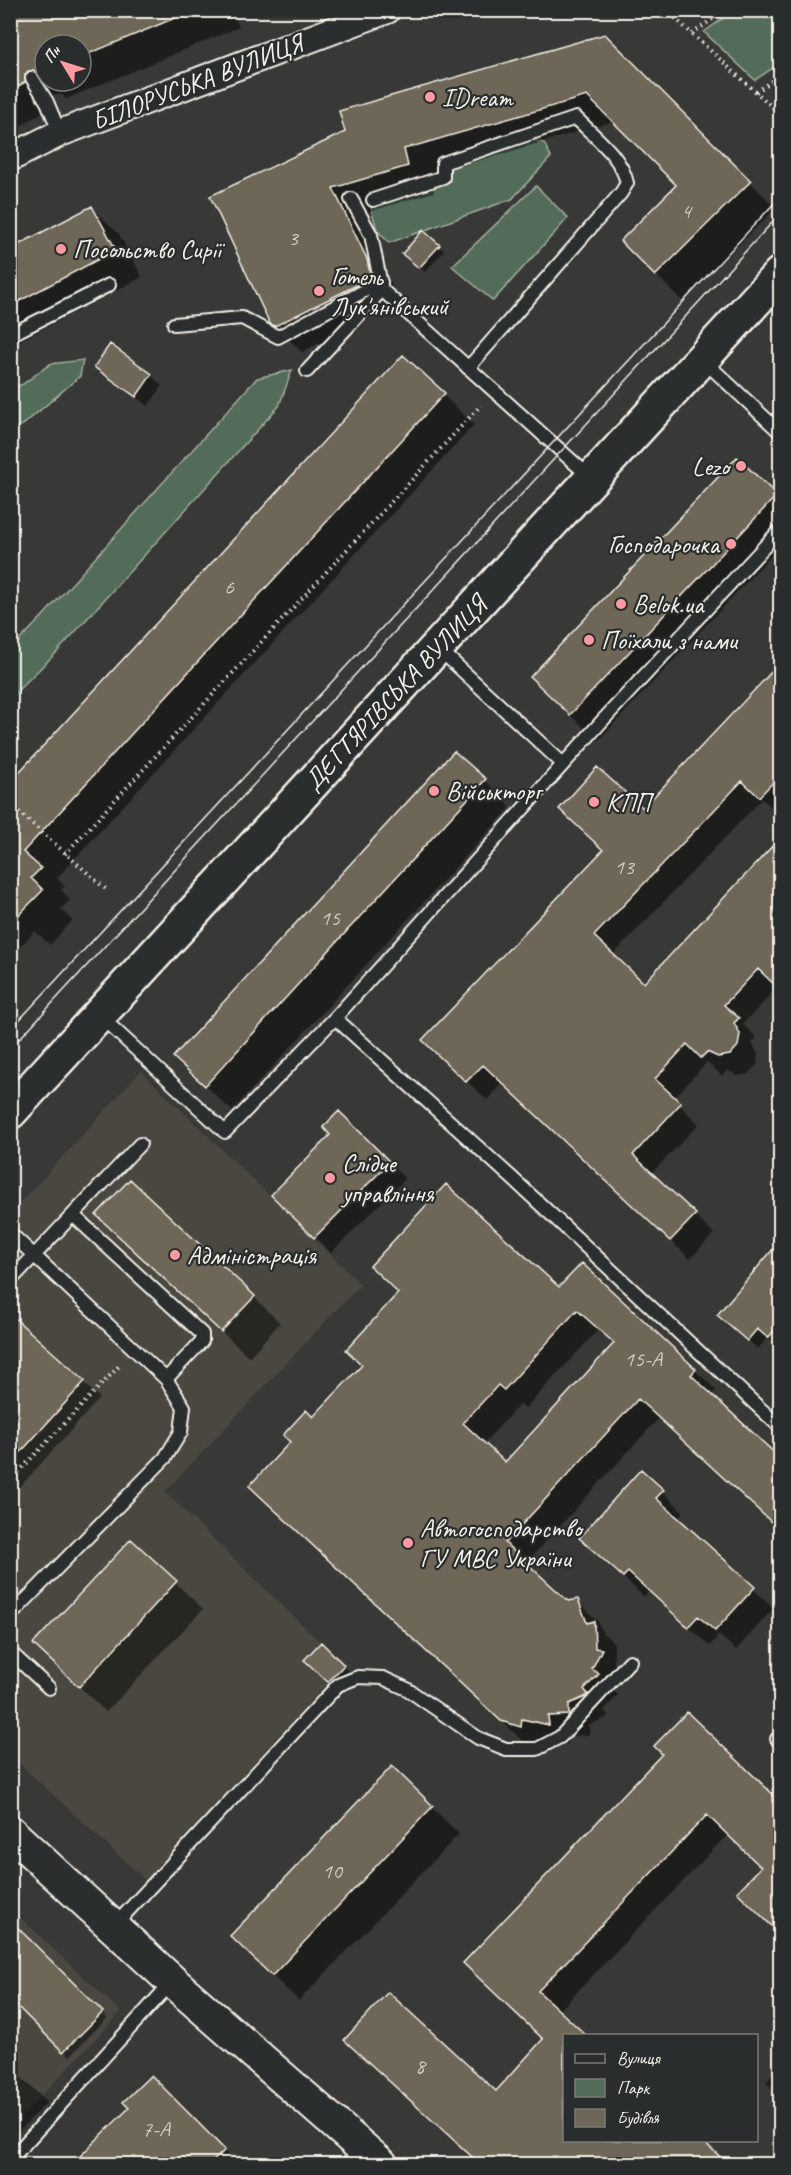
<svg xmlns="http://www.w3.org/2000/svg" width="791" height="2175" font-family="Caveat,sans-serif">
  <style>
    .built { fill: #484640 }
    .green { fill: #526c5a; stroke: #a3aea1; stroke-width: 1.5 }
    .shadow { fill: #0007; fill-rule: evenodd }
    .building { fill: #6e6656; stroke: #f4f1e8; stroke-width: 1.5; fill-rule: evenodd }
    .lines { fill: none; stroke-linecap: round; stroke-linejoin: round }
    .service-casing { stroke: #f4f1e8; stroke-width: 16 }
    .minor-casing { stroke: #f4f1e8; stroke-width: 30 }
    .tertiary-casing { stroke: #f4f1e8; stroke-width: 36 }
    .secondary-casing { stroke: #f4f1e8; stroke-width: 38 }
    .path { stroke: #f4f1e8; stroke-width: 4; stroke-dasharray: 1.5 4.5; stroke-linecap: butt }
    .service { stroke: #2a2d2e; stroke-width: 12 }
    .minor { stroke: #2a2d2e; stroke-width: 26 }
    .tertiary { stroke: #2a2d2e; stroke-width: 32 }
    .secondary { stroke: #2a2d2e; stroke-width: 33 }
    .tram { stroke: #f4f1e8; stroke-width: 1.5 }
    .poi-dot { fill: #ff9aa2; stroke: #2a2d2e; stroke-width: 2 }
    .labels { text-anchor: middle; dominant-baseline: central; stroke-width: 4.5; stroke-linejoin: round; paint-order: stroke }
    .number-label { font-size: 22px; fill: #d2cec4 }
    .street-label { font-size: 26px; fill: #f4f1e8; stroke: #2a2d2e }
    .poi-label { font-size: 26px; fill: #f4f1e8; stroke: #2a2d2e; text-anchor: start }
  </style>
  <rect width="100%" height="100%" fill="#383836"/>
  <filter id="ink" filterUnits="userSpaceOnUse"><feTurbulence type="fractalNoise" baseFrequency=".0167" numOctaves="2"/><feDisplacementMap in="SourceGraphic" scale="12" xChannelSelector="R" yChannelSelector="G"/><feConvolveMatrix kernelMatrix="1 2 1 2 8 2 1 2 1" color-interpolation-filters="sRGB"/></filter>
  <g filter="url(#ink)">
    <!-- built -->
    <path class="built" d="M141 1071 361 1284 165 1492 344 1665 145 1880 11 1756 10 1214Z
      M10 1908 121 2012 11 2128H10Z"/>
    <!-- green -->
    <path class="green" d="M733 11H780V63L755 80 704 32Z
      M518 135 544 143 551 157 512 199 389 243 377 230 370 205Z
      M536 186 568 218 493 301 452 266Z
      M83 360 80 376 24 424 11 430V389L23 384 50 364Z
      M292 370 279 406 57 652 11 697V649L42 617 257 378Z"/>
    <!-- shadow -->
    <path class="shadow" d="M27 10H232L239 27 66 99 62 95H53L49 100V108L10 133V17ZM45 45H81V81H45Z
      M604 36 776 208 682 301 622 241 679 185 615 121 429 175 434 192 358 215 393 287 397 304 302 352 272 323 212 197Z
      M92 208 119 234 142 277 10 346V251Z
      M424 232 444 251 425 272 409 259Z
      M404 357 474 425 57 878 65 886 61 890 70 900 61 909 72 921 50 945 35 931 10 957V816Z
      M96 366 151 375 162 386 148 406 107 377Z
      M780 406V415L776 411Z
      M737 459 780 501V546L598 741 559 704Z
      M777 669 780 672V814L762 799 613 955 644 985 780 840V989L778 987 743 1024 757 1038 752 1043 758 1054 757 1065 749 1074 738 1076 727 1070 722 1076 707 1062 673 1099 699 1124 651 1174 714 1234 690 1259 503 1083 487 1100 443 1059 643 810Z
      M485 780 511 807 232 1111 175 1057Z
      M339 1113 405 1179 331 1253 273 1195 332 1135Z
      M125 1242 254 1297 280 1323 249 1357Z
      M780 1243V1345L779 1347 768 1337 758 1349 719 1315Z
      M582 1265 695 1370 716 1390 711 1396 780 1460V1530L659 1418 526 1563 567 1602 578 1601 598 1622 602 1632 614 1643V1664L621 1671 612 1689 618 1695 604 1710 608 1715 606 1718 589 1725V1735L568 1736V1745L543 1738 541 1746 523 1741 271 1507 313 1419 559 1290ZM599 1329 615 1344 505 1464 483 1444 520 1404 525 1409Z
      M10 1316 100 1398 10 1498Z
      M663 1491 683 1512 677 1519 774 1608 736 1650 719 1635 710 1646 649 1591 644 1597 581 1538Z
      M131 1541 203 1609 106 1712 35 1644Z
      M321 1644 348 1671 334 1686 306 1660Z
      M687 1714 780 1803V1933L760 1913 763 1867 728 1834 558 2012 564 2036V2140H699L726 2164H480L367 2061 496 2093 545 2040 486 1983 664 1754Z
      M392 1768 459 1834 299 2001 259 1963Z
      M10 1922 107 2018 70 2056 10 1997Z
      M780 2066V2097L766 2082Z
      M10 2067 47 2102 10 2140Z
      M151 2077 238 2164H74L131 2108Z"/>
    <!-- building -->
    <path class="building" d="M23 10H192V11L81 57V45H45V72L40 75 35 71H28L25 75V82L10 92V16Z
      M605 34 751 181 655 276 620 241 676 185 587 96 404 149 408 166 333 188 367 259 371 278 275 326 270 324 210 196 345 132 339 111Z
      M92 206 116 250 10 306V249Z
      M423 230 440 245 419 268 402 254Z
      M110 344 152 374 136 397 94 367Z
      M403 355 445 393 23 852 41 868 31 878 43 890 10 924V782Z
      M737 457 777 495 570 715 530 677Z
      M780 663V775L759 797 742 781 594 936 644 983 780 838V990L758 969 724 1005 739 1018 734 1023 740 1034 738 1046 730 1055 718 1057 707 1052 701 1058 687 1044 655 1079 681 1103 633 1155 696 1214 670 1241 483 1065 466 1082 422 1040 603 850 559 809 597 767 643 808Z
      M454 751 486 779 205 1086 173 1057Z
      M339 1111 390 1162 314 1238 271 1195 330 1135 323 1127Z
      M130 1179 255 1296 221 1332 96 1215Z
      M446 1184 559 1287 582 1263 696 1369 691 1375 780 1458V1530L638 1399 505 1543 568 1601 578 1599 587 1623 594 1621 595 1648 602 1649 592 1669 599 1674 584 1689 588 1694 585 1697 569 1704V1715L548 1716 549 1725 522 1719 521 1727 501 1721 249 1486 290 1442 283 1435 306 1410 313 1417 362 1365 346 1350 398 1293 370 1266ZM577 1310 614 1343 505 1462 463 1423 498 1385 504 1390Z
      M780 1241V1324L768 1338 757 1329 747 1341 717 1315Z
      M10 1314 85 1381 10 1464Z
      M641 1469 664 1490 656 1498 755 1587 715 1631 698 1616 688 1627 628 1572 623 1577 579 1538Z
      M131 1539 177 1581 79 1687 33 1644Z
      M321 1642 344 1665 328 1682 304 1660Z
      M687 1712 780 1801V1934L737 1892 761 1867 707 1815 538 1991 587 2036H564V2140H702L728 2164H480L344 2040 388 1992 496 2091 543 2039 463 1963 662 1754 654 1746Z
      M392 1766 433 1806 272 1976 230 1936Z
      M10 1920 103 2012 63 2052 10 1999Z
      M151 2075 225 2150 210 2164H72L129 2108 123 2102Z"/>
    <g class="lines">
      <defs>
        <path id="service" d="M32 78 47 102 60 133
          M351 199 371 235 382 290 591 478
          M373 200 443 177V163L576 118C595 137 621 156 627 183L621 193 468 368
          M174 324 242 318 278 337 381 282
          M10 335 109 285
          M702 359 780 432
          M307 371 382 290
          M439 649 563 764
          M100 1016 225 1132 335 1018 603 720 780 530
          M335 1018 512 1178 780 1427
          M73 1215 202 1334V1341L166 1379
          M10 1233 166 1379 184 1407 181 1432 165 1458 10 1616
          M10 1281 140 1144
          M10 1652 49 1688
          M777 1739 780 1742
          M113 1927 338 1685 358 1677 383 1678 407 1689 478 1738 506 1749H537L560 1737 630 1661
          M10 2160 172 1982"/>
        <path id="minor" d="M10 158 60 133 387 10"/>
        <path id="tertiary" d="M10 1832 173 1982 381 2164"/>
        <path id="secondary" d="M10 1112 780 274"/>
      </defs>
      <!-- service casing -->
      <use href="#service" class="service-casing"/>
      <!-- minor casing -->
      <use href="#minor" class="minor-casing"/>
      <!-- tertiary casing -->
      <use href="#tertiary" class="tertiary-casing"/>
      <!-- secondary casing -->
      <use href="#secondary" class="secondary-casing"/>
      <!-- path -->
      <path class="path" d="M666 10 780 114
        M692 34 725 10
        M756 92 780 75
        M10 804 108 891
        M65 854 481 405
        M10 1481 121 1364"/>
      <!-- service -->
      <use href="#service" class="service"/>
      <!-- minor -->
      <use href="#minor" class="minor"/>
      <!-- tertiary -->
      <use href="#tertiary" class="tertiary"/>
      <!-- secondary -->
      <use href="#secondary" class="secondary"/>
      <!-- tram -->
      <path class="tram" d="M10 1030 780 197
        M10 1049 780 214"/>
    </g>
  </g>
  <!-- markers -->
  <g class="poi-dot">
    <circle cx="430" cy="97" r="6"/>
    <circle cx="61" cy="249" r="6"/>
    <circle cx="319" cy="291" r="6"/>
    <circle cx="741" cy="466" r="6"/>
    <circle cx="731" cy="544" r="6"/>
    <circle cx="621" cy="604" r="6"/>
    <circle cx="589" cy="640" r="6"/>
    <circle cx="434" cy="791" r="6"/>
    <circle cx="594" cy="802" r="6"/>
    <circle cx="330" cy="1178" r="6"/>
    <circle cx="175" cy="1255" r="6"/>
    <circle cx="408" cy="1543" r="6"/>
  </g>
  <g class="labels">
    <!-- number labels -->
    <g class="number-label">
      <text x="686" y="211">4</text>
      <text x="293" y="238">3</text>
      <text x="229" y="587">6</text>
      <text x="624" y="867">13</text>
      <text x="330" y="918">15</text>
      <text x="643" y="1359">15-А</text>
      <text x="332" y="1871">10</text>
      <text x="420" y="2066">8</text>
      <text x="156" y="2129">7-А</text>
    </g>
    <!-- street labels -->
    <g class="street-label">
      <text transform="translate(197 82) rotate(-21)">БІЛОРУСЬКА ВУЛИЦЯ</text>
      <text transform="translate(395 693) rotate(-47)">ДЕГТЯРІВСЬКА ВУЛИЦЯ</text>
    </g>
    <!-- poi labels -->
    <g class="poi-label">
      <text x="442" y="97">IDream</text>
      <text x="73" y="249">Посольство Сирії</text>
      <text x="331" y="276">Готель<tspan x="331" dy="30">Лук'янівський</tspan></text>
      <text x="729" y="466" text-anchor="end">Lezo</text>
      <text x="719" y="544" text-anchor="end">Господарочка</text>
      <text x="633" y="604">Belok.ua</text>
      <text x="601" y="640">Поїхали з нами</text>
      <text x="446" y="791">Військторг</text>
      <text x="606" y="802">КПП</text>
      <text x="342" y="1163">Слідче<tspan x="342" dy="30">управління</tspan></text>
      <text x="187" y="1255">Адміністрація</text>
      <text x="420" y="1528">Автогосподарство<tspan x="420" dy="30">ГУ МВС України</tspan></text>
    </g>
  </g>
  <!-- margin -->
  <rect width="791" height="2175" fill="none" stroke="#2a2d2e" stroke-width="36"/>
  <rect x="18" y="18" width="755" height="2139" fill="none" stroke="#f4f1e8" stroke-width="2" filter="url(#ink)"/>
  <!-- legend -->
  <rect x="563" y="2034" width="195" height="108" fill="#2a2d2e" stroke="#7b7b78" stroke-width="1.5"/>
  <rect x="575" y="2054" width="30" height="9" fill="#2a2d2e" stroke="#7b7b78" stroke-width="1.5"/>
  <text x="617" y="2064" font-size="18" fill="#f4f1e8">Вулиця</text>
  <rect x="575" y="2079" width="30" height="18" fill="#526c5a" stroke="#7b7b78" stroke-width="1.5"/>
  <text x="617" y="2094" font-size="18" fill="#f4f1e8">Парк</text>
  <rect x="575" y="2109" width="30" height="18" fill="#6e6656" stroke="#7b7b78" stroke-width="1.5"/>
  <text x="617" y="2124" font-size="18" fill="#f4f1e8">Будівля</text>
  <!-- north arrow -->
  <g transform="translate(63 63) rotate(308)"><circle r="28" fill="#2a2d2e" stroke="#7b7b78" stroke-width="1.5"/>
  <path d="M0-4.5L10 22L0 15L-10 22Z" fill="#ff9aa2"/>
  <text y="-9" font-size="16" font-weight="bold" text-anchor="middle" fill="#f4f1e8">Пн</text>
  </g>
</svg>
